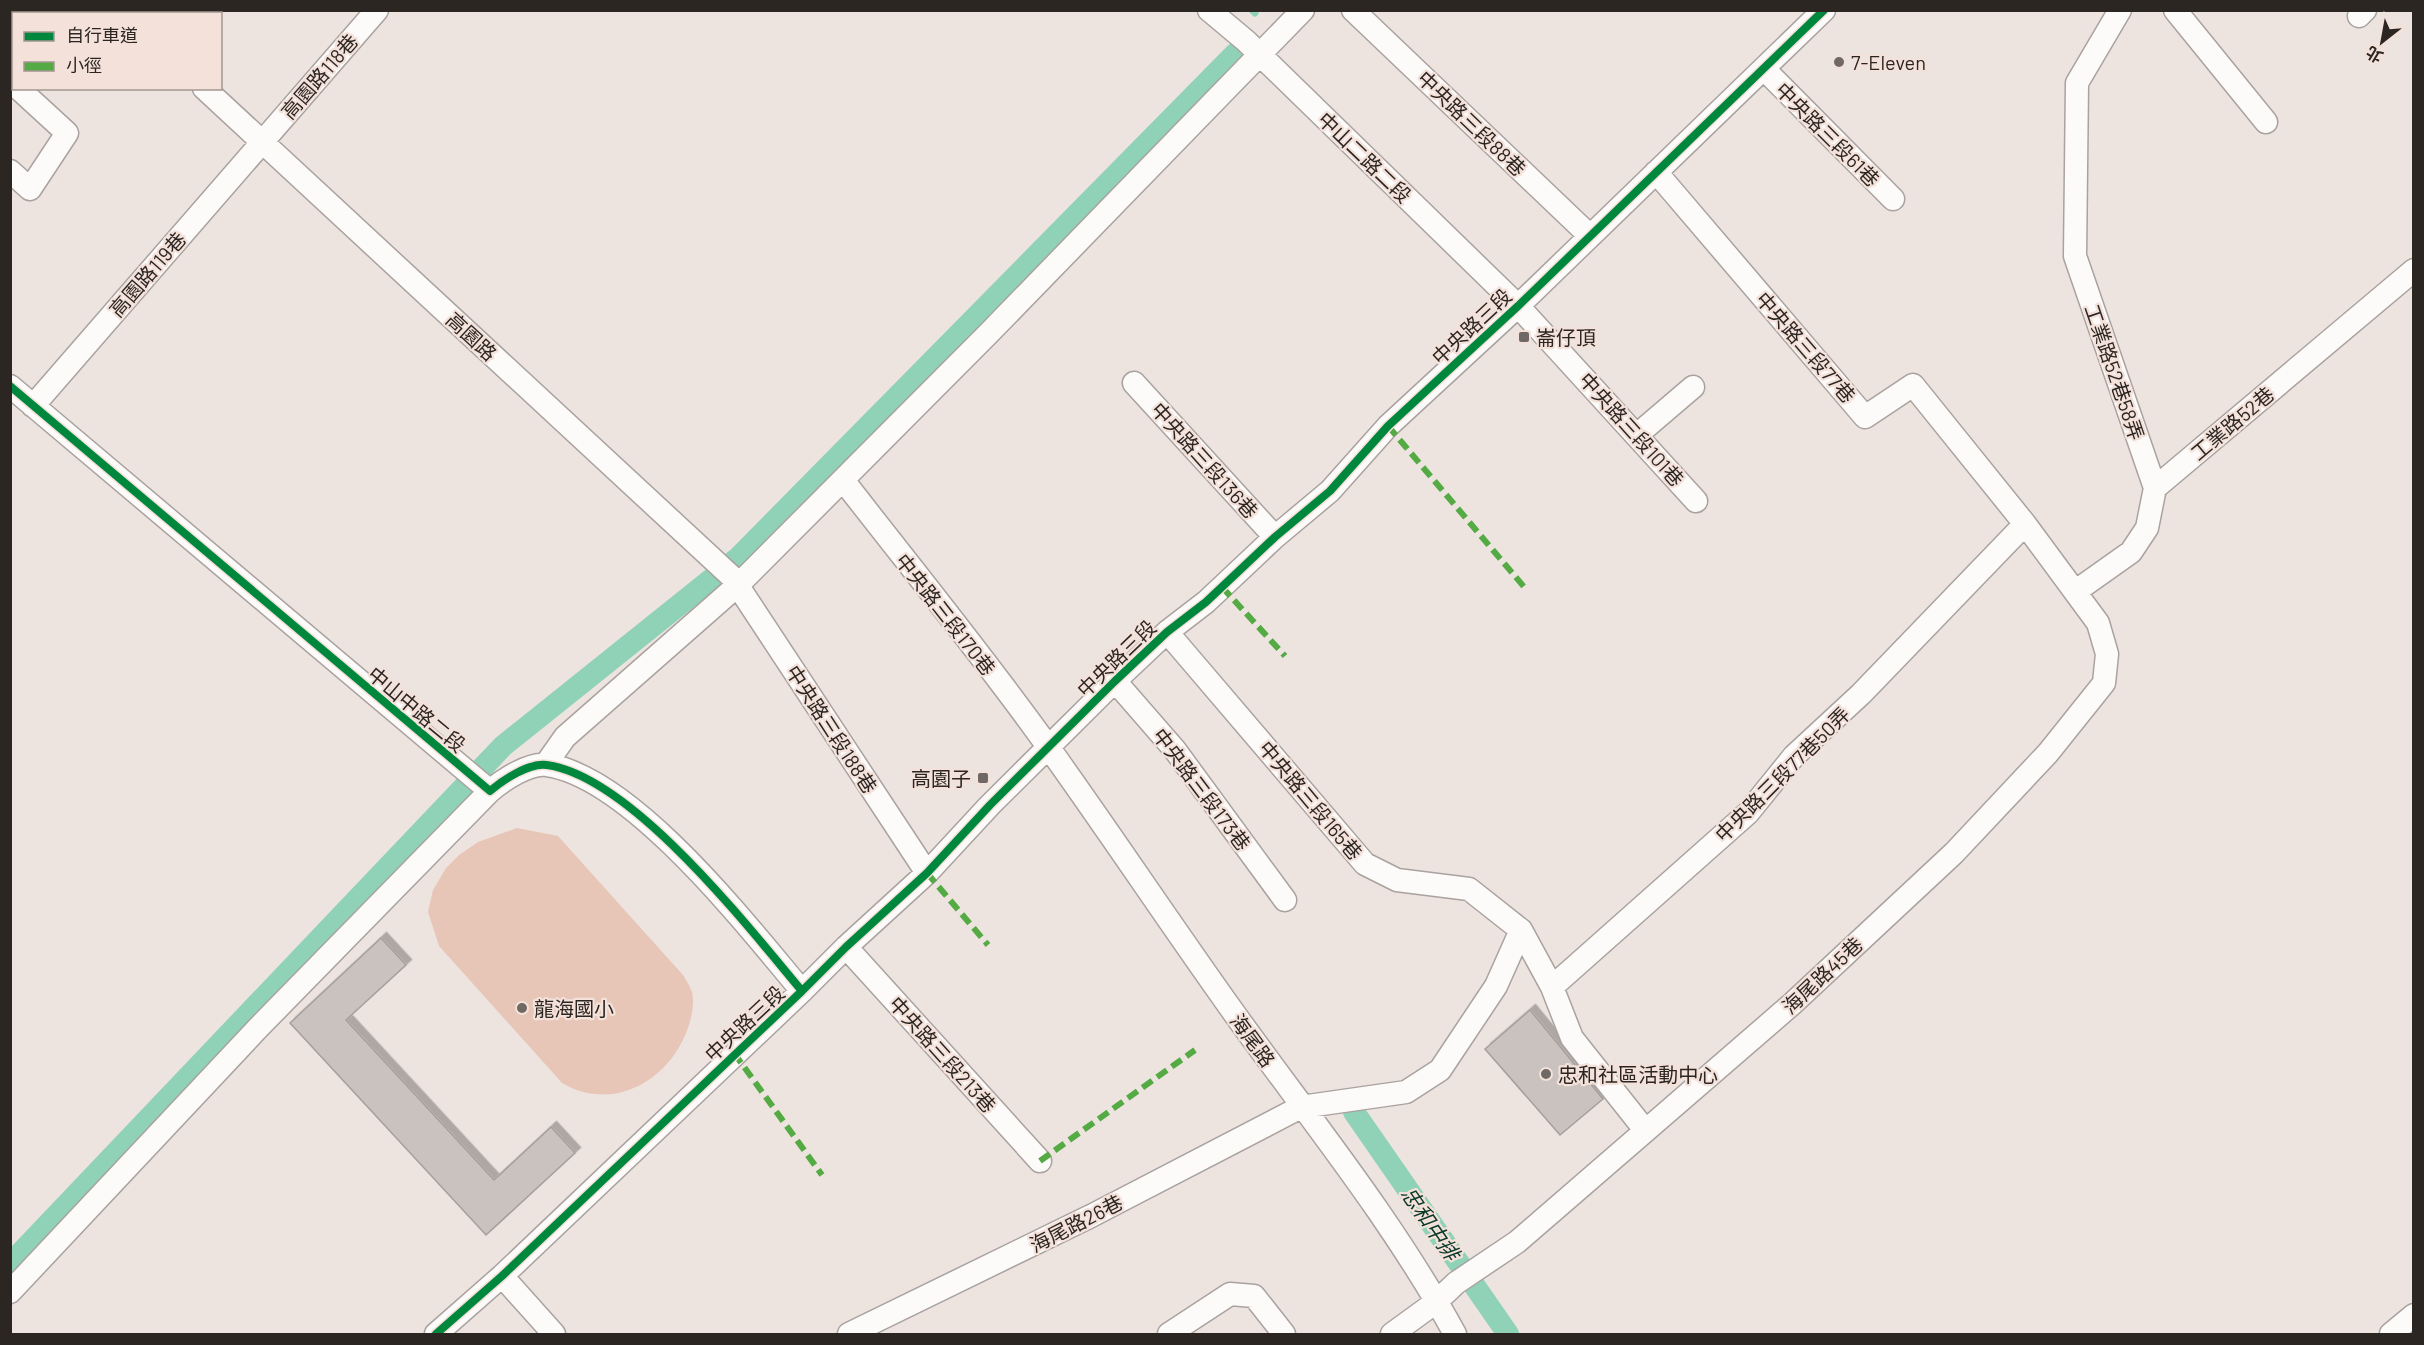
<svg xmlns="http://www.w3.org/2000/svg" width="2424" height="1345" font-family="Barlow,'Noto Sans TC',sans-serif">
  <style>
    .green { fill: #e7c6b8 }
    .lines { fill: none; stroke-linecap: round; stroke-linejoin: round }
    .stream { stroke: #8fd2b7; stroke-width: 7 }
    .canal { stroke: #8fd2b7; stroke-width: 22 }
    .building { fill: #c9c2be; stroke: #a69f9c; stroke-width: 1.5; filter: url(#shadow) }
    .minor-casing { stroke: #a9a29f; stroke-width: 25 }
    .minor { stroke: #fcfbfa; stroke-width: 22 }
    .quiet { stroke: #54aa43; stroke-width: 6; stroke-dasharray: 12 6; stroke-linecap: butt }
    .cycleway-casing { stroke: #f3e1da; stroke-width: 11 }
    .cycleway { stroke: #00873e; stroke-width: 8 }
    .poi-dot { fill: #706865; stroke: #f3e1da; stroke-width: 2 }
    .labels { text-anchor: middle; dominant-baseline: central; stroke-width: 4.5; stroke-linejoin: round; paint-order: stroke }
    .poi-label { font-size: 20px; fill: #2c2623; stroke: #f3e1da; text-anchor: start }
    .street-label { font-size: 20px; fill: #2c2623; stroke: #f3e1da }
    .water-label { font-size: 21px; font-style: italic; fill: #0a392a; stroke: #f3e1da }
  </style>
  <defs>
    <filter id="shadow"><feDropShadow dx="5.5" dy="-5.5" stdDeviation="0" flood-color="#0004"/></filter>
  </defs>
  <rect width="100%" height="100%" fill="#ede4e0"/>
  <!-- green -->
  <path class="green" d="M517 828 558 836 683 975C686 980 690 986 692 992 695 1004 691 1021 686 1033 666 1083 611 1112 562 1083L439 946 428 912 433 890 446 868 459 855 478 842Z"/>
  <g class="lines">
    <!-- stream -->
    <path class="stream" d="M1252 10 1255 13"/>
    <!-- canal -->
    <path class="canal" d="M1354 1112 1508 1334
      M10 1264 503 746 739 557 1235 54"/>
  </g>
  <!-- building -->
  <path class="building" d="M381 938 406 965 346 1020 494 1180 551 1127 575 1153 486 1235 290 1023Z
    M1530 1010 1603 1099 1560 1135 1485 1049Z"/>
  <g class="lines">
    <defs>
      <path id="minor" d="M119 10 122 14
        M1209 10 1246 41 1518 306 1696 501
        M1353 10 1590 236
        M2120 10 2077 83 2075 256 2155 488
        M2175 10 2266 122
        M2359 16 2365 10
        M1764 69 1893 199
        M204 88 732 577 927 873
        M10 171 30 189 67 133 18 88
        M1134 383 1275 537
        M10 386 490 791C503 780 530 762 547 765 632 777 748 927 802 991
        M33 406 377 10
        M1638 434 1693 387
        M843 480C912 569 984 657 1049 748 1112 836 1171 925 1234 1013 1310 1119 1392 1219 1455 1334
        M2076 591 2131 552 2147 528 2155 488 2414 270
        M1167 632 1365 864 1397 880 1469 889 1521 930 1552 987 1572 1038 1645 1130
        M1115 681 1175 750 1285 900
        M546 764 565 737 738 585 988 334 1303 10
        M846 947 1040 1161
        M1552 987 1748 813 1794 756 1861 694 2025 524
        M502 1276 554 1334
        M10 1292 258 1028 490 791
        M436 1334 502 1276 802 991 846 947 927 873 990 805 1115 681 1167 632 1206 602 1275 537 1330 491 1388 426 1518 306 1824 10
        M849 1334 1091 1216 1301 1107 1406 1092 1440 1070 1496 986 1521 930
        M1169 1334 1230 1294 1254 1296 1284 1334
        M1392 1334 1436 1302 1456 1283 1517 1242 1792 1004 1954 853 2048 753 2104 683 2107 654 2098 623 2025 524 1913 385 1865 417 1656 172
        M2391 1334 2414 1315"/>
    </defs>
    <!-- minor casing -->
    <use href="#minor" class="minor-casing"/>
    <!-- minor -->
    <use href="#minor" class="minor"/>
    <!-- quiet -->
    <path class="quiet" d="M1388 426 1525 588
      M1222 587 1285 656
      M927 873 988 945
      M734 1053 822 1175
      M1040 1161 1195 1050"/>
    <defs>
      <path id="cycleway" d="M10 386 490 791C503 780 530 762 547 765 632 777 748 927 802 991
        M436 1334 502 1276 802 991 846 947 927 873 990 805 1115 681 1167 632 1206 602 1275 537 1330 491 1388 426 1518 306 1824 10"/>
    </defs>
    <!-- cycleway casing -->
    <use href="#cycleway" class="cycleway-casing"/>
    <!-- cycleway -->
    <use href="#cycleway" class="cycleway"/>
  </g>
  <!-- markers -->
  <g class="poi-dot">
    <circle cx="1839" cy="62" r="6"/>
    <rect x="1518" y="331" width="12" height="12" rx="3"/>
    <rect x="977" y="772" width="12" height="12" rx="3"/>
    <circle cx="522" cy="1008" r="6"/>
    <circle cx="1546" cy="1074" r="6"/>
  </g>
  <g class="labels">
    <!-- poi labels -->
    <g class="poi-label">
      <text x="1851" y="62">7-Eleven</text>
      <text x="1536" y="337">崙仔頂</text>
      <text x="971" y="778" text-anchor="end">高園子</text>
      <text x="534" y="1008">龍海國小</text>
      <text x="1558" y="1074">忠和社區活動中心</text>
    </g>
    <!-- street labels -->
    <g class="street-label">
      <text transform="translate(319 76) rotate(-49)">高園路118巷</text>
      <text transform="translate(1472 123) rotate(44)">中央路三段88巷</text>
      <text transform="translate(1828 134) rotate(45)">中央路三段61巷</text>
      <text transform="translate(1365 157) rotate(44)">中山二路二段</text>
      <text transform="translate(147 274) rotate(-49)">高園路119巷</text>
      <text transform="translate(1471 326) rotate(-43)">中央路三段</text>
      <text transform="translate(472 336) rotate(43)">高園路</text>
      <text transform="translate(1806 347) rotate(49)">中央路三段77巷</text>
      <text transform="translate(2115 372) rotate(71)">工業路52巷58弄</text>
      <text transform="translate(2232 423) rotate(-40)">工業路52巷</text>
      <text transform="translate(1632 429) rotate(48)">中央路三段101巷</text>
      <text transform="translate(1205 460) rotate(48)">中央路三段136巷</text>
      <text transform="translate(946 614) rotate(52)">中央路三段170巷</text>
      <text transform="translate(1116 658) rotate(-44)">中央路三段</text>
      <text transform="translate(417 709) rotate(40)">中山中路二段</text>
      <text transform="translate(832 729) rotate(57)">中央路三段188巷</text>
      <text transform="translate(1782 774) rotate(-45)">中央路三段77巷50弄</text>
      <text transform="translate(1202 789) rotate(53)">中央路三段173巷</text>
      <text transform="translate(1311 800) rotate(50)">中央路三段165巷</text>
      <text transform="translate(1822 975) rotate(-43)">海尾路45巷</text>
      <text transform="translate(744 1023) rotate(-43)">中央路三段</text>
      <text transform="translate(1253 1040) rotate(54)">海尾路</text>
      <text transform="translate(943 1054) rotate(48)">中央路三段213巷</text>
      <text transform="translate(1076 1223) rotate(-27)">海尾路26巷</text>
    </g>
    <!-- water labels -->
    <g class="water-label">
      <text transform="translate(1431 1223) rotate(55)">忠和中排</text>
    </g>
  </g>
  <!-- border -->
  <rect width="2424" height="1345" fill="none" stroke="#2c2623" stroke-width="24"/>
  <!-- legend -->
  <rect x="12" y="12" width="210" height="78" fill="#f3e1da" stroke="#a39691" stroke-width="1.5"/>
  <rect x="24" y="32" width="30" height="9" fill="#00873e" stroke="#a39691" stroke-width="1.5"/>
  <text x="66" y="42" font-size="18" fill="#2c2623">自行車道</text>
  <rect x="24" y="62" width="30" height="9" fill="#54aa43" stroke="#a39691" stroke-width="1.5"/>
  <text x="66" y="72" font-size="18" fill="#2c2623">小徑</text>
  <!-- north arrow -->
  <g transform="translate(2382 42) rotate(211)" stroke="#f3e1da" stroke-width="4.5" paint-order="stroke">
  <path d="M0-4.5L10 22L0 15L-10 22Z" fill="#2c2623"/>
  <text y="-9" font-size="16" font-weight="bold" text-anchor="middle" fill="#2c2623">北</text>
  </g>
</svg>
